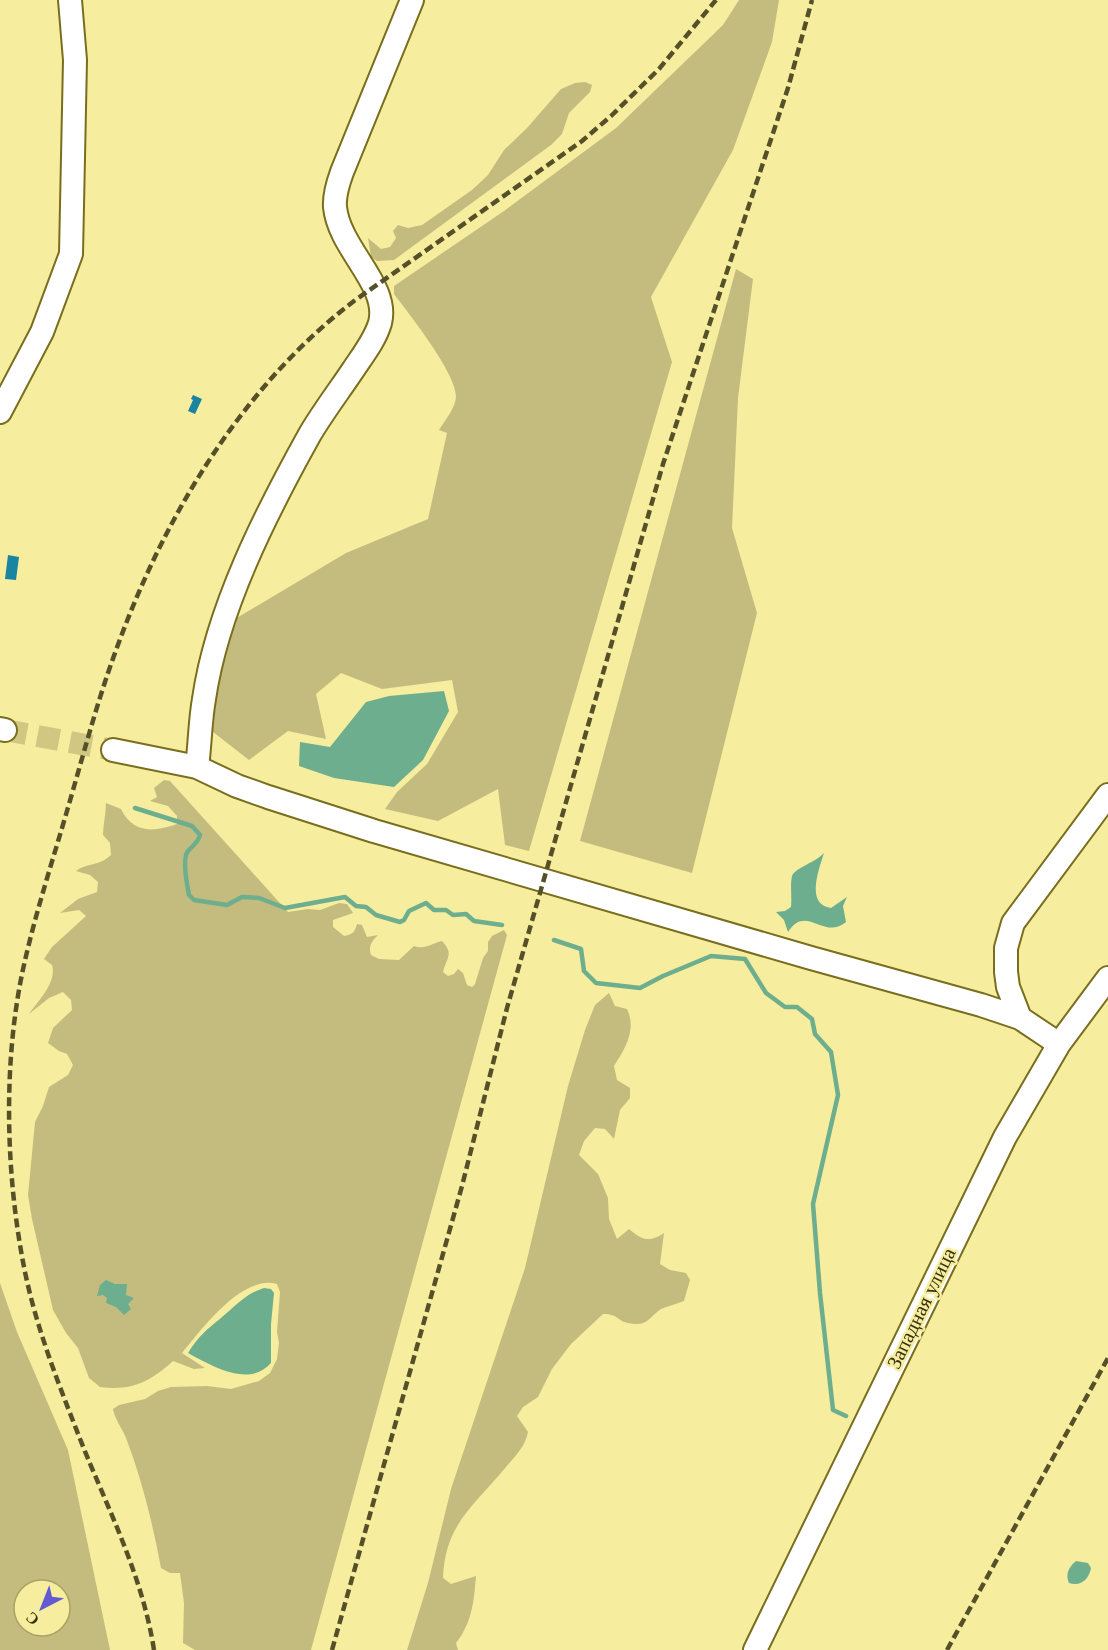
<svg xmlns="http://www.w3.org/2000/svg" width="1108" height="1650" font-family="Georgia,serif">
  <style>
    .forest { fill: #c4bc7e; fill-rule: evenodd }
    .water { fill: #6dae8e }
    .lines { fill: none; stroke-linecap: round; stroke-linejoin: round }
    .stream { stroke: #6dae8e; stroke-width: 4.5 }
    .building { fill: #1a84a1 }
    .minor-tunnel { stroke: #d0c782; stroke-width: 22; stroke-dasharray: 22 11; stroke-linecap: butt }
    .minor-casing { stroke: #796e1e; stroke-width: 26 }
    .minor { stroke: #fff; stroke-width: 22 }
    .rail { stroke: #555028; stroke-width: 4.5; stroke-dasharray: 9 4.5; stroke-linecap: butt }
    .labels { text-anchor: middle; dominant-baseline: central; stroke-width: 5; stroke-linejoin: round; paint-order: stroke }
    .street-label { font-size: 20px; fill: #353110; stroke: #f7ed9e }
  </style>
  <rect width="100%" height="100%" fill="#f7ed9e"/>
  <!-- forest -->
  <path class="forest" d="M739 0H779L772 42 733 150 651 297 672 362 529 851 505 845 498 789 438 821 385 809 397 792 427 764 458 712 452 680 382 689 341 673 316 694 326 739 288 731 249 760 208 728 214 678 235 619 346 553 428 519 447 433 439 430C445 420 455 409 456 397 457 374 409 314 394 294V286L504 211 616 128 723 25Z
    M585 82 592 85 590 92 569 113 562 134 551 145 394 260 377 261 371 257 368 238 381 249 390 247 396 238 393 231 398 225 408 228 422 225 472 190 488 175 504 150 527 128 561 89 575 83Z
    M736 269 753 279 738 398 732 528 757 613 692 873 580 841Z
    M164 780 170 781 288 912 308 909 320 910 339 903 347 904 353 913 333 920V927L344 936C352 935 355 932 357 924L362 925 367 937 378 935C372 941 368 946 371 955L379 959 399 960 414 946C425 950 432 943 442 941 454 954 447 957 443 972L448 976 454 974 458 969 463 973 467 985 472 987 475 984 483 958 488 951V942L492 936 504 930 507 935 311 1650H195L183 1643 184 1603 180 1573H170L161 1568C153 1525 142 1480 126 1438 122 1428 115 1420 113 1409L119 1405 145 1399 158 1391 171 1387 207 1386 231 1389 259 1381 270 1373 277 1359 279 1343 277 1332 280 1292 277 1284C242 1274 201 1330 182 1353L205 1368 194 1369 173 1361C150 1382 132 1391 100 1387L89 1378 78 1348 66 1333 53 1310 32 1219 28 1195 35 1122 43 1106 49 1087 68 1075 73 1065 67 1054 59 1051 48 1043 53 1028 72 1010 71 1000 63 992 49 998 29 1014C39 1000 57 982 52 965L44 959 52 947 86 916 79 910 60 913 78 899 97 892 98 882 90 875 76 871C88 862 98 867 111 855L110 843 103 835C103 824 106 814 106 803L121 809C133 834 154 832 177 824V816L168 806 150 801 157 797 154 788Z
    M609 993 615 1006 627 1009C637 1029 625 1049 614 1066L617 1080 630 1088V1098L620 1110 614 1139 605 1129 595 1128 584 1141 579 1155 598 1174 608 1198 609 1219 617 1239 629 1229C642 1240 649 1243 664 1233L660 1264 670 1270 686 1273 690 1280 684 1301C677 1304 668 1306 661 1309 648 1318 648 1327 628 1323 617 1321 619 1314 603 1314L571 1344 552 1369 538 1397 523 1407 517 1416 528 1432C525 1447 516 1455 506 1467 474 1506 445 1524 443 1578L451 1584 476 1576C474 1601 472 1623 456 1643L458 1650H407L428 1583 451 1489 525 1268 568 1086 585 1030 595 1005Z
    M0 1283 17 1332 68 1450 110 1650H0ZM24 1590H60V1626H24Z"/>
  <!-- water -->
  <path class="water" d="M444 691 449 711 423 760 394 787 334 778 299 766 300 742 330 747 366 702 389 696Z
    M824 853C819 869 805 905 831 908L847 897 843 906 846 922C824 941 806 903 788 932L784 920 776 912 785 911 791 907C792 897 790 885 792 876 796 867 815 863 824 853Z
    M106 1280 115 1284H127L126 1295 134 1298 128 1304 131 1309 124 1315 116 1307 106 1303 107 1298 103 1295 97 1296 100 1285Z
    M264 1288 271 1289 274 1293 271 1324V1363C249 1388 212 1366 188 1353 199 1336 206 1330 221 1318 236 1306 245 1294 264 1288Z
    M1076 1561 1088 1563 1091 1568C1089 1579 1081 1587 1069 1583 1065 1574 1069 1567 1076 1561Z"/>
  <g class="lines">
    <!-- stream -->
    <path class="stream" d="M135 808 192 826 200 835C198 843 193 845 188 851 182 858 187 885 189 895L194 900 227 905 242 897 259 898 285 908 345 897 356 906 366 907 376 915 400 922 404 920 409 911 426 903 434 910H446L453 915 466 914 474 921 502 925
      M554 940 581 949 584 971 596 983 640 988 663 976 711 956 745 959 766 993 785 1007H797L812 1019 815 1034 831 1052 838 1095 813 1204 820 1293 833 1410 846 1416"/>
  </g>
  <!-- building -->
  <path class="building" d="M193 395 202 399 195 414 188 411 193 400 191 399Z
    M8 555 19 557 16 580 5 579Z"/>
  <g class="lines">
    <!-- minor-tunnel -->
    <path class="minor-tunnel" d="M5 730 113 750"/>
    <defs>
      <path id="minor" d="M0 412 42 332 71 254 75 60 70 0
        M0 729 5 730
        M113 750 197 767 237 786 268 797 374 831 811 958 981 1005 1020 1018 1059 1044
        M197 767C200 745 200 721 204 699 217 609 266 513 310 434 323 412 339 391 353 370 363 355 375 340 380 323 390 285 339 249 335 207 334 195 338 183 342 172L412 0
        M1020 1018 1008 987 1006 972V948L1013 923 1108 795
        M755 1650 1005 1137 1059 1044 1108 978"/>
    </defs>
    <!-- minor casing -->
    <use href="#minor" class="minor-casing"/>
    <!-- minor -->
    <use href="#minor" class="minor"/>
    <!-- rail -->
    <path class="rail" d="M154 1650C143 1579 111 1515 84 1449 61 1390 36 1329 24 1267 6 1175 3 1067 22 974 34 917 53 860 69 804 85 749 99 695 119 642 167 512 243 386 354 301L582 141 611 116 659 69 716 0
      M332 1650 462 1186 507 1008 663 464 788 88 812 0
      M947 1650 1108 1358"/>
  </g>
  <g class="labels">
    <!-- street labels -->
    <g class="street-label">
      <text transform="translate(921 1308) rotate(-64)">Западная улица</text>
    </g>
  </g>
  <!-- north arrow -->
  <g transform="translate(42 1608) rotate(222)"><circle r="28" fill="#f7ed9e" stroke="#a9a265" stroke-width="1.5"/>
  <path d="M0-4.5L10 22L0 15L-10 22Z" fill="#635ad3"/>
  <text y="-9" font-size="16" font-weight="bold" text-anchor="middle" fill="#353110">С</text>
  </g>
</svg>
